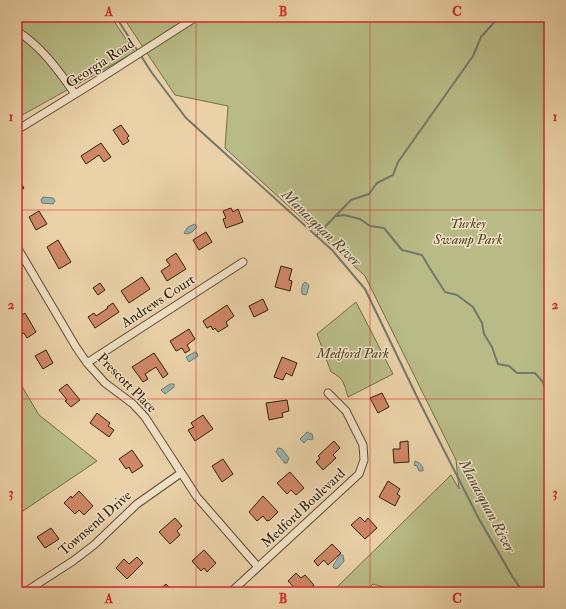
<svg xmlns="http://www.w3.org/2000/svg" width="566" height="609" font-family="'IM FELL Double Pica',serif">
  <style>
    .green { fill: #b8bb86; stroke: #746e47 }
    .water { fill: #9ab5b0; stroke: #70796d }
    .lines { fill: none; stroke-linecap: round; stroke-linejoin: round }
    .stream { stroke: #70796d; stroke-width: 2 }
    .building { fill: #cf8765; stroke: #312008 }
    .minor-casing { stroke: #5f4c30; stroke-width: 9 }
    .path { stroke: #312008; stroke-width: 1.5; stroke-dasharray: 1 2; stroke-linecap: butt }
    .minor { stroke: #f1e1c6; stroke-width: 7 }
    .grid { fill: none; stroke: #d62828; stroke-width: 1; stroke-opacity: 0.55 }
    .labels { text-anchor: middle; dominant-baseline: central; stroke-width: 3; stroke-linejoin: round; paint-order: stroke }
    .street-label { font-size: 14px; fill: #312008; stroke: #f1e1c6 }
    .park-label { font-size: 14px; font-style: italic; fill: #534728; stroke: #f1e1c6 }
    .water-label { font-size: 15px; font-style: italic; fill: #504d3a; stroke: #f1e1c6 }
    .neatline { fill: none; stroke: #d62828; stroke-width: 1.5 }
    .grid-label { font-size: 13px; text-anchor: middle; font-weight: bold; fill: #d62828 }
  </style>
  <rect width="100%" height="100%" fill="#ead1a7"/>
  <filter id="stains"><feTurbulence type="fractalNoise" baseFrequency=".005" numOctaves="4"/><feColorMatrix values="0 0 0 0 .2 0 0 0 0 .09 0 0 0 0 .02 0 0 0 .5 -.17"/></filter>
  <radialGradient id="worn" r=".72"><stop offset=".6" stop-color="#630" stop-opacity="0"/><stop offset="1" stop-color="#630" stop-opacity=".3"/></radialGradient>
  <!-- green -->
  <path class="green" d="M17 17H111L135 52 17 118Z
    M123 17H549V592H401L373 584 365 592H332L451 475 459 489 456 460 365 276 225 148 228 106 175 95Z
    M356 302 393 374 348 397C344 384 344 378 331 372L317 334Z
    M17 378 39 415 97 461 17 515Z"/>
  <!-- water -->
  <path class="water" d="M43 197 53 198 55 201 53 204 42 203 41 200Z
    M195 224 197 227 192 232 187 234 184 233 188 227Z
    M305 282 309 285 307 293 306 295 302 294C301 290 302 284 305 282Z
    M195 352 197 353 198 356 189 362 186 357Z
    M170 384H174V387L165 394 161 390Z
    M307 432 312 434 313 438 312 440 308 439 304 443 300 439Z
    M278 448 282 449 289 458 287 463H284V462L276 452Z
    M415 461C419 462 424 466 423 471H419L417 466 414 465Z
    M340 555H343L344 561 338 568 335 569 333 567 334 564Z"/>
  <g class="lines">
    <!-- stream -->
    <path class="stream" d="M116 17 152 73 186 118 332 250 365 289 419 401 479 519 512 576 523 592
      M336 216 344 215 360 219 370 226 384 228 402 250 422 255 429 267 445 292 457 295 473 307 482 323 484 334 492 347 498 364 509 366 517 373H535L543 382 545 389 549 393
      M316 236 351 200 369 194 377 183 393 175 398 162 473 56 481 37 499 17"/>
  </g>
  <!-- building -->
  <path class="building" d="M121 125 129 136 127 138 129 141 123 145 113 130Z
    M101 143 111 157 104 162 99 155 86 164 81 156Z
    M17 177 24 188 17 193Z
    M231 208 233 212 238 209 243 222 226 228 223 219 226 218 223 211Z
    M39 211 47 224 36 230 29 217Z
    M206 232 212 242 199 250 193 240Z
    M58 240 71 262 59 269 47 247Z
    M176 253 186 269 167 281 161 271 170 265 166 260Z
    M281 266 292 269 289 280 292 281 290 291 275 287Z
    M142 277 150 289 129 303 121 291Z
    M100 283 105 290 98 295 93 288Z
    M263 299 268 310 254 317 249 306Z
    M113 303 119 312 95 328 88 317 94 313 96 316 108 308 107 307Z
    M227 305 234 316 226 322 228 326 218 332 215 328 213 330 211 326 207 328 203 321Z
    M25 313 36 332 27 338 24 333 19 336 17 333V318Z
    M189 329 195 339 187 345 190 350 185 353 182 348 176 351 170 341Z
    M46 350 53 363 43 369 35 356Z
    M154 353 168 374 163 378 156 367 145 374 148 379 143 382 132 367Z
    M282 357 297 363 292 376 286 373 283 380 274 377Z
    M67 384 80 400 71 407 65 401 67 400 59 390Z
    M382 393 389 407 378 413 370 398Z
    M287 400 289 411 282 413 283 417 269 420 266 403Z
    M97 413 110 423 108 426 114 430 109 437 90 423Z
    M203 415 213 429 195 441 188 430 194 427 191 423Z
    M334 441 340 448 333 455 336 458 323 470 316 462 320 458 318 456Z
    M408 441 409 462 394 463 393 449H400V442Z
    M132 450 143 466 132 473 129 467 126 469 119 459Z
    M223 459 233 474 222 482 212 466Z
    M290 472 304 488 296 495 291 490 287 494 277 483Z
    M388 481 400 489 397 494 400 496 395 506 379 497Z
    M79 491 93 506 84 515 79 510 75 514 64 503 71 496 72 498Z
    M263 496 278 512 270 520 267 521 263 516 257 521 249 512Z
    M360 517 365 522 368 518 377 528 365 539 351 525Z
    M175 518 182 526 177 531 180 535 170 544 159 532Z
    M51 528 59 539 45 548 37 537Z
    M332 544 341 553 328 565 324 560 318 566 314 561Z
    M204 550 216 563 207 572 204 568 201 571 192 561Z
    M137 557 143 563 127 579 116 568 124 559 129 564Z
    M296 573 301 578 305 575 314 585 307 592H298L288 581Z
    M166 584 173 592H157Z"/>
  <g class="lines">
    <defs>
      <path id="minor" d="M17 31C42 47 59 71 75 94
        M17 130 93 83 196 17
        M17 247 76 347 87 363 105 383 133 404 145 417 197 497 258 567
        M87 363 243 262
        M25 592 73 561 94 545 137 504 181 473
        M231 592 359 474 364 460 363 445 346 411 328 393"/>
    </defs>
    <!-- minor casing -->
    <use href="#minor" class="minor-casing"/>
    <!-- path -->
    <path class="path" d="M17 44C26 52 21 62 17 72"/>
    <!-- minor -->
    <use href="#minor" class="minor"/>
  </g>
  <!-- grid -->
  <path class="grid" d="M196 17V592M370 17V592M17 210H549M17 399H549"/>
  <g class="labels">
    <!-- street labels -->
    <g class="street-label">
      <text transform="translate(100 63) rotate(-33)">Georgia Road</text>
      <text transform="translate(158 301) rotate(-33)">Andrews Court</text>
      <text transform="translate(127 383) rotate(45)">Prescott Place</text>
      <text transform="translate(303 508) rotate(-43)">Medford Boulevard</text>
      <text transform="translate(95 523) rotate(-41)">Townsend Drive</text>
    </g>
    <!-- park labels -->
    <g class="park-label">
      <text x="468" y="223">Turkey<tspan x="468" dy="16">Swamp Park</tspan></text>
      <text x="353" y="353">Medford Park</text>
    </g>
    <!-- water labels -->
    <g class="water-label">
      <text transform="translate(321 228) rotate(44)">Manasquan River</text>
      <text transform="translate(487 506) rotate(62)">Manasquan River</text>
    </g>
  </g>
  <!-- margin -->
  <rect width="566" height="609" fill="none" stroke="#ead1a7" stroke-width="44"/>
  <rect x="22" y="22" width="522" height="565" class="neatline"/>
  <g class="grid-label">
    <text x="109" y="16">A</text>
    <text x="283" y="16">B</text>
    <text x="457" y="16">C</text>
    <text x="11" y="121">1</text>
    <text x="555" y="121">1</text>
    <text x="11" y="309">2</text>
    <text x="555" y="309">2</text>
    <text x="11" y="497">3</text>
    <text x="555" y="497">3</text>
    <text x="109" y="603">A</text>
    <text x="283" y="603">B</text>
    <text x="457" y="603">C</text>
  </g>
  <rect width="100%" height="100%" filter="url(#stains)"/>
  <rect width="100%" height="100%" fill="url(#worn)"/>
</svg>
